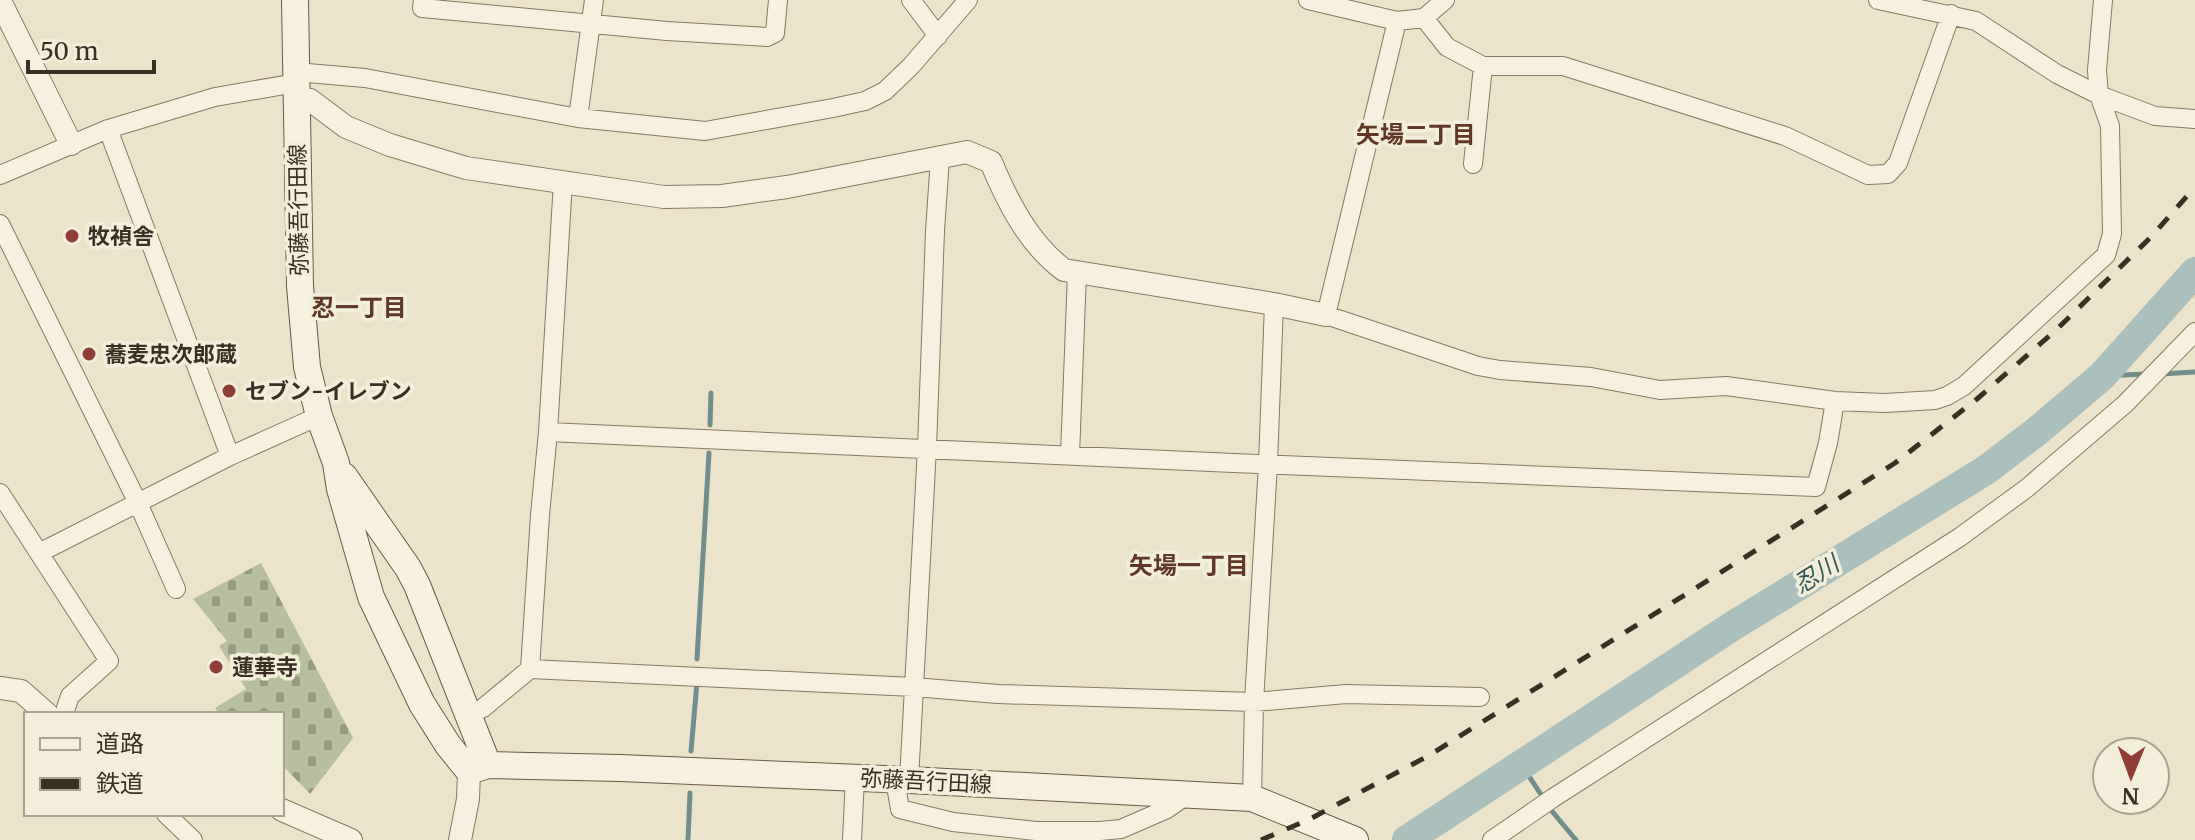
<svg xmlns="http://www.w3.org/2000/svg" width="2195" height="840" font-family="Merriweather,'Noto Sans JP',serif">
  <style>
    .cemetery { fill: url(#cemetery-stones) }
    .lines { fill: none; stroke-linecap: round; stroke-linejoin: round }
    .stream { stroke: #728e8a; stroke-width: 5 }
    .river { stroke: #abc0bc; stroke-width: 30 }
    .minor-casing { stroke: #877861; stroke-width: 20 }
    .tertiary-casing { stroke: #877861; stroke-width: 24 }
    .secondary-casing { stroke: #695944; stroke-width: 28 }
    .minor { stroke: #f6f1de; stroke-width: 18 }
    .tertiary { stroke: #f6f1de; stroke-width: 22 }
    .secondary { stroke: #f6f1de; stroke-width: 26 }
    .rail { stroke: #392f23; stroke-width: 5; stroke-dasharray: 14 14; stroke-linecap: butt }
    .poi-dot { fill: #903d36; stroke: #f3eeda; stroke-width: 3 }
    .labels { text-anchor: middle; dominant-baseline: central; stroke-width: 7; stroke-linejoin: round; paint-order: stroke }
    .street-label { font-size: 22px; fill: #392f23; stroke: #f3eeda }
    .poi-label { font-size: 22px; font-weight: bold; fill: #392f23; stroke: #f3eeda; text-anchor: start }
    .neighbourhood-label { font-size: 24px; font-weight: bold; fill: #613726; stroke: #f3eeda }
    .water-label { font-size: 24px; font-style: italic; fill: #335657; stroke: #f3eeda }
  </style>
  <defs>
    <pattern id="cemetery-stones" width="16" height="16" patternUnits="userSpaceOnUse" patternTransform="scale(2)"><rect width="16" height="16" fill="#b8bf9e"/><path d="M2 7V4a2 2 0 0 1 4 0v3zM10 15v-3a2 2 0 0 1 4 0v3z" fill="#979c80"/></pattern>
  </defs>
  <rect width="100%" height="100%" fill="#ebe4cb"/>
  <!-- cemetery -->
  <path class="cemetery" d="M261 563 353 738 310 794 282 765V714H220L215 708 246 689 219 646 227 641 193 599Z"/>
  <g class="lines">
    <!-- stream -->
    <path class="stream" d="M2160 374 2195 372
      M2102 376 2146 374
      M710 425 711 393
      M697 659 709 453
      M691 751 697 682
      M1521 764 1540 793
      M1551 810 1576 840
      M688 840 690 793"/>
    <!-- river -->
    <path class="river" d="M1407 840 1731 627 1986 470 2036 432 2102 376 2195 272"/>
    <defs>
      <path id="minor" d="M423 0 422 8 667 31 767 37 775 33 778 0
        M911 0 938 36
        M1308 0 1397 21 1424 18 1445 0
        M1878 0 1976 21 2057 74 2099 95 2155 116 2195 119
        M1424 18 1447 47 1483 66H1563L1785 136 1868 175 1888 174 1898 163 1951 14
        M1397 21 1326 315 1478 366 1500 370 1591 377 1660 390 1726 386 1835 401 1885 403 1935 400 1947 396 1964 386 2106 255 2112 234 2110 126 2099 95 2097 70 2103 0
        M296 72 365 78 578 118 705 131 833 108 865 101 885 91 911 66 968 0
        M578 118 594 0
        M108 129 230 456
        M1473 164 1483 66
        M0 175 108 129 215 97 296 83
        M0 224 138 503 176 589
        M548 432C971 450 1393 472 1816 487L1828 443 1835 401
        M1070 455 1077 273
        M0 493 109 661 70 696 64 714
        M39 553 230 456 319 416
        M530 669 914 687 998 694 1254 702 1346 694 1480 697
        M469 715 483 708 530 669 540 515 548 432 563 181
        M895 780 900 809 953 822 1036 831H1100L1121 829 1167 809 1187 795
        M909 780 927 448 935 231 940 158
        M1252 798 1254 702 1268 464 1274 304
        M166 814 193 840
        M852 840 855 778
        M1492 840 1553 798 1960 537 2027 488 2125 404 2195 332"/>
      <path id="tertiary" d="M0 1 71 144
        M296 97 310 100 346 127 390 145 466 168 664 197 722 196 787 187 967 152 991 162C1008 203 1029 244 1064 270L1274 304 1326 315
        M0 688 21 691 47 714
        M282 810 351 840
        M460 840 468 799 469 771"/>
      <path id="secondary" d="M295 0 300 286 307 367 319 416 336 463 340 489 371 597 422 704 448 745 469 771 488 765 620 768 909 780 1252 798 1355 840
        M344 476 408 568 417 585 488 765"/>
    </defs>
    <!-- minor casing -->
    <use href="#minor" class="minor-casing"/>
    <!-- tertiary casing -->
    <use href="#tertiary" class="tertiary-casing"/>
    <!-- secondary casing -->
    <use href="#secondary" class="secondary-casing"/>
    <!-- minor -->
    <use href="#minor" class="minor"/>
    <!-- tertiary -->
    <use href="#tertiary" class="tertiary"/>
    <!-- secondary -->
    <use href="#secondary" class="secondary"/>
    <!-- rail -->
    <path class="rail" d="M1261 840 1308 820 1428 756 1895 463 1977 399 2055 331 2152 236 2195 187"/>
  </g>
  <!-- markers -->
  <g class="poi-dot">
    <circle cx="72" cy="236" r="8"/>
    <circle cx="89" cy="354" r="8"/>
    <circle cx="229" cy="391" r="8"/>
    <circle cx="216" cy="667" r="8"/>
  </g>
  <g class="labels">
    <!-- street labels -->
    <g class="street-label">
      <text transform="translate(298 210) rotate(-91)">弥藤吾行田線</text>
      <text transform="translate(926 781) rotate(3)">弥藤吾行田線</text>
    </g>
    <!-- poi labels -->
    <g class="poi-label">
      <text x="88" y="236">牧禎舎</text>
      <text x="105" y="354">蕎麦忠次郎蔵</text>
      <text x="245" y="391">セブン-イレブン</text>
      <text x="232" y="667">蓮華寺</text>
    </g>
    <!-- neighbourhood labels -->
    <g class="neighbourhood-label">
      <text x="1416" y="134">矢場二丁目</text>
      <text x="359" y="307">忍一丁目</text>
      <text x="1189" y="565">矢場一丁目</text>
    </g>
    <!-- water labels -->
    <g class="water-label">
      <text transform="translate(1816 574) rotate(-32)">忍川</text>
    </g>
  </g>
  <!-- legend -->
  <rect x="24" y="712" width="260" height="104" fill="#f3eeda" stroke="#a9a291" stroke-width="2"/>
  <rect x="40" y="738" width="40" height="12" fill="#f6f1de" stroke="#a9a291" stroke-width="2"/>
  <text x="96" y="752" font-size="24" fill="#392f23">道路</text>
  <rect x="40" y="778" width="40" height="12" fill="#392f23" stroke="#a9a291" stroke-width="2"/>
  <text x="96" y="792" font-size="24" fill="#392f23">鉄道</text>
  <!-- north arrow -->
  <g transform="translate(2131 776) rotate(181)"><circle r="38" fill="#f3eeda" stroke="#a9a291" stroke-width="2"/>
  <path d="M0-6L14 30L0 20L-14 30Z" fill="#903d36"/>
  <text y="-12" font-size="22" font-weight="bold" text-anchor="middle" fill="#392f23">N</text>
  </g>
  <!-- scale -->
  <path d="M28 60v12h126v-12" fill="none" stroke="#392f23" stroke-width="4"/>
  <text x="40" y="60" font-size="24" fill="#392f23" stroke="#f3eeda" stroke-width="6" paint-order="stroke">50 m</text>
</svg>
